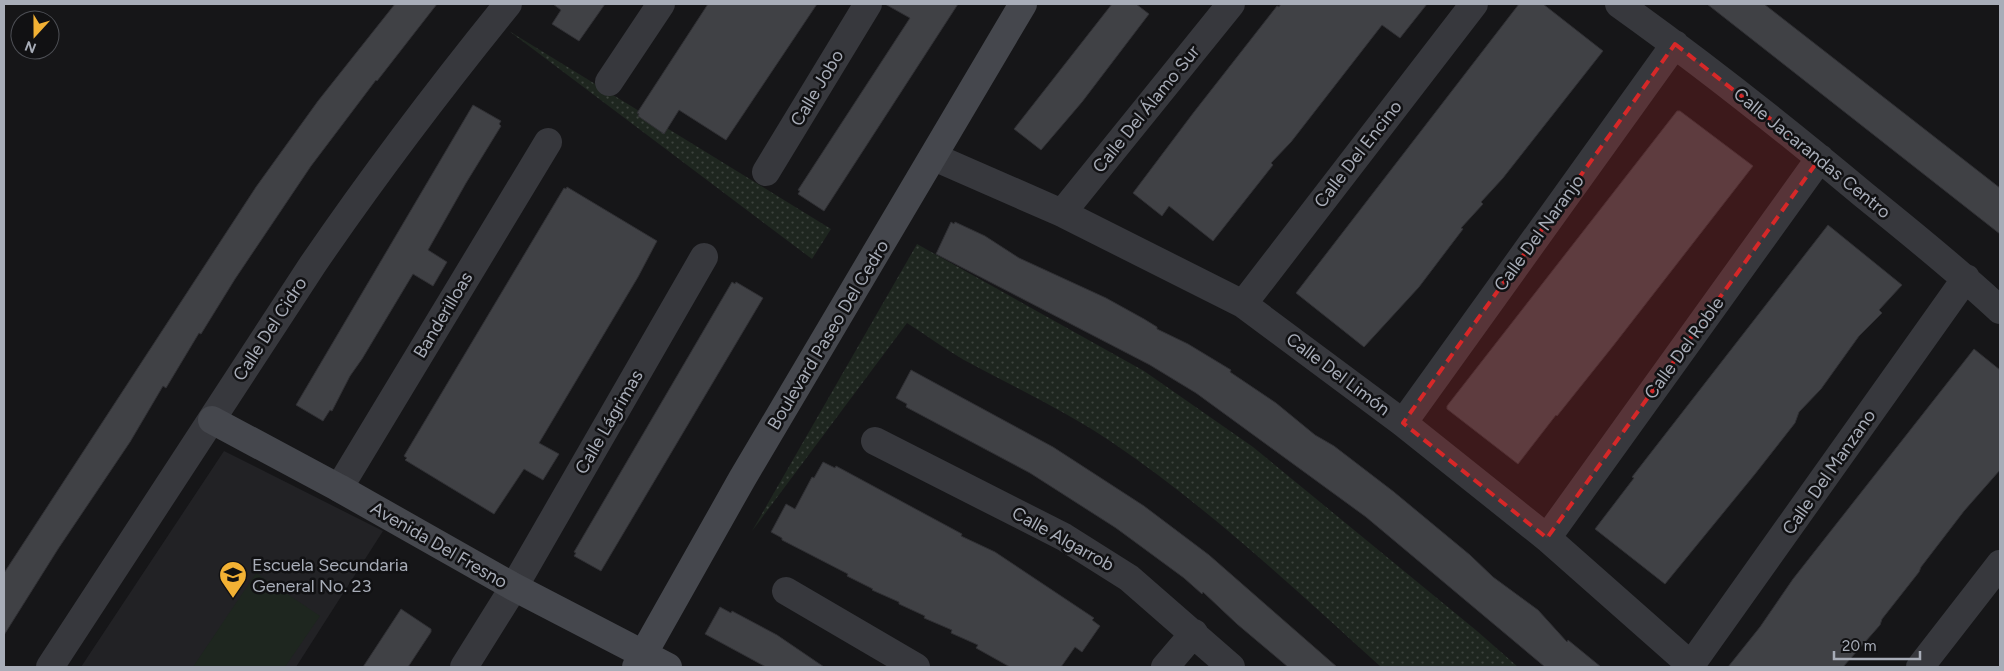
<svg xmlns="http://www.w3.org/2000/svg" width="2004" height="671" font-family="Figtree,sans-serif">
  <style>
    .built { fill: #222225 }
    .grass { fill: url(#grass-dots) }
    .pitch { fill: #1e261f }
    .building { fill: #404145; stroke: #303034 }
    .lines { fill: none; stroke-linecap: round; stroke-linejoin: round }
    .street { stroke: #37383d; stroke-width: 28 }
    .secondary { stroke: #45474d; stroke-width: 28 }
    .marked { fill: #d62828; fill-opacity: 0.2; stroke: #d62828; stroke-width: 4; stroke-dasharray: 10 6; stroke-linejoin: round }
    .labels { text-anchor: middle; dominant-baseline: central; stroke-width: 5; stroke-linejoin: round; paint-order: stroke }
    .street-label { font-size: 18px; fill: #a8adb8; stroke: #111113 }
    .poi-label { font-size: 18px; fill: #a8adb8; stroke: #111113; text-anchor: start }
  </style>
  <defs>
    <pattern id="grass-dots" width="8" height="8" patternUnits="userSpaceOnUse" patternTransform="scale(1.25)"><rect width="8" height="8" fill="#1e261f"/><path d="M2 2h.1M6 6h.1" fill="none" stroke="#3c433d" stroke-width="1.8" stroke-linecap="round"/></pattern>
  </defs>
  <rect width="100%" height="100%" fill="#161618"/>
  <!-- built -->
  <path class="built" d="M224 451 383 531 296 667H81Z"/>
  <!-- grass -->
  <path class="grass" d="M509 31 831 229 812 259Z
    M917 244 1144 371 1253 447 1477 631 1518 667H1381C1295 589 1210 509 1113 443 1066 411 1014 387 964 360 945 349 926 335 907 323L752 531Z"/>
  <!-- pitch -->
  <path class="pitch" d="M256 573 320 616 285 667H193Z"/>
  <!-- building -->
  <path class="building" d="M395 4H437L377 81 376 80 311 166 235 279 201 334 199 333 166 388 163 386 130 442 58 549 4 635V573L256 187 318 101Z
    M553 4H605L579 41 552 24 561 10Z
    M708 4H817L726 140 679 110 664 134 638 116 639 114 637 113Z
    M885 4H958L824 211 798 194 800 191 798 190 910 18Z
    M1112 4H1136L1149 14 1082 102 1041 150 1014 129Z
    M1281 4H1427L1400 38 1382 25 1291 142 1271 163 1273 165 1213 241 1169 206 1162 216 1133 193 1194 112 1277 6 1279 7Z
    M1519 4H1543L1603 51 1503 178 1481 202 1483 204 1461 228 1463 229 1419 287 1364 347 1296 293Z
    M1707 4H1764L2000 188V234Z
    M473 105 501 121 499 124 501 126 466 183 428 250 447 262 433 286 413 274 362 359 350 376 332 411 330 410 323 421 296 405Z
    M1677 111H1680L1753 166 1613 346 1557 416 1556 415 1518 464 1447 409V406Z
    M567 187 657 241 638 277 539 443 559 454 543 480 524 469 494 514 405 460 407 458 404 456 564 188 566 189Z
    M951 222 954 224 955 222 985 236 1019 258 1106 298 1144 319 1157 327V329L1188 344 1231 370 1230 372 1276 403 1315 435 1334 446 1394 492 1470 555 1493 577 1538 610 1567 642 1568 640 1601 667H1545L1366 517 1196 393 1150 365 936 254Z
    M1828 225 1902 285 1879 310 1882 313 1859 336 1821 389 1799 412 1795 423 1755 474 1665 584 1595 529 1634 478 1632 477Z
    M732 282 735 284 736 282 763 298 601 571 574 556 576 553 574 552Z
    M1974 349 2000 370V470L1964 511 1921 567 1919 572 1882 619 1880 625 1843 667H1728L1760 627 1793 579Z
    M911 370 1053 447 1144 506 1209 555 1337 667H1288L1237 624 1203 592 1202 594 1184 578 1116 528 1030 473 906 407 907 404 896 398Z
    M823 462 835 468 836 466 962 534 961 536 995 552 1094 618 1092 620 1100 626 1082 652 1075 647 1061 667H1010L976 648 978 645 951 633 952 630 924 618 925 616 899 604V602L872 590 873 589 847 576 848 574 782 540V538L771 532 786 504 795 509 812 477 814 478Z
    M720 607 731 613 732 611 777 635 824 667H766L705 634Z
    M401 609 431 629V632L408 667H363Z"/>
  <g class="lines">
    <!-- street -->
    <path class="street" d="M1619 4C1703 64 1785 129 1864 195 1910 232 1957 270 2000 310
      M609 82 661 4
      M934 157 1062 213 1243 304 1403 423 1547 538 1693 667
      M766 172 868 4
      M1062 213 1231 4
      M1243 304 1474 4
      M1403 423 1675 44
      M875 441 1064 537 1129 578 1231 667
      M339 488 548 142
      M1547 538 1820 158
      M786 591 916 667
      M1691 665 1966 278
      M50 667 313 264C374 175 440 88 508 4
      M464 667 514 587 704 257
      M1165 667 1194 633
      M1920 667 2000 564"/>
    <!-- secondary -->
    <path class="secondary" d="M212 420 339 488 514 587 668 667
      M636 667 742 479 1023 4"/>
  </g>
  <!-- marked area -->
  <path class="marked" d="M1675 44 1820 158 1547 538 1403 423Z"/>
  <!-- icons -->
  <defs>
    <symbol id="school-pin" viewBox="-11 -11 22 30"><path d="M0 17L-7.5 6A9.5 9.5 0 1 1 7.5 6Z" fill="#f2b134" stroke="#111113"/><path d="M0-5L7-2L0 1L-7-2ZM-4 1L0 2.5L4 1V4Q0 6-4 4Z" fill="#111"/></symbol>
  </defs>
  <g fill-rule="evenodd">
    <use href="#school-pin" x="217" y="559" width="32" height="43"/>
  </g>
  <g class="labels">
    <!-- street labels -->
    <g class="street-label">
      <text transform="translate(817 88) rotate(-59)">Calle Jobo</text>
      <text transform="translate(1146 109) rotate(-51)">Calle Del Álamo Sur</text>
      <text transform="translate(1812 153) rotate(39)">Calle Jacarandas Centro</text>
      <text transform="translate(1358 154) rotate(-52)">Calle Del Encino</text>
      <text transform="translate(1539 233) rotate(-54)">Calle Del Naranjo</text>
      <text transform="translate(443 315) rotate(-59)">Banderilloas</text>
      <text transform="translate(270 329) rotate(-57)">Calle Del Cidro</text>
      <text transform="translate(828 335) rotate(-59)">Boulevard Paseo Del Cedro</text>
      <text transform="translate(1684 348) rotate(-54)">Calle Del Roble</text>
      <text transform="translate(1338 374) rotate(37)">Calle Del Limón</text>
      <text transform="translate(609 422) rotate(-60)">Calle Lágrimas</text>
      <text transform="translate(1829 472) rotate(-55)">Calle Del Manzano</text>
      <text transform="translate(1063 539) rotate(29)">Calle Algarrob</text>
      <text transform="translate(439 545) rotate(30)">Avenida Del Fresno</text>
    </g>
    <!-- poi labels -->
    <g class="poi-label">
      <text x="252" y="565">Escuela Secundaria<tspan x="252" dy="21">General No. 23</tspan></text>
    </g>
  </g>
  <!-- border -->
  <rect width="2004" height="671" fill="none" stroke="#a8adb8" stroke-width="10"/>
  <!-- north arrow -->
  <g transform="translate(35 35) rotate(201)"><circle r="24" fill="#111113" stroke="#4d4f55"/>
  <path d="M0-4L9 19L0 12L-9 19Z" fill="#f2b134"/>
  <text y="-8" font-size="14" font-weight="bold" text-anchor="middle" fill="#a8adb8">N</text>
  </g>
  <!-- scale -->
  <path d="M1834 651v8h86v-8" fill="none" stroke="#a8adb8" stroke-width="2.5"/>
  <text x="1842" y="651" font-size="15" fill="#a8adb8" stroke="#111113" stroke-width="4" paint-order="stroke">20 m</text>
</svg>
